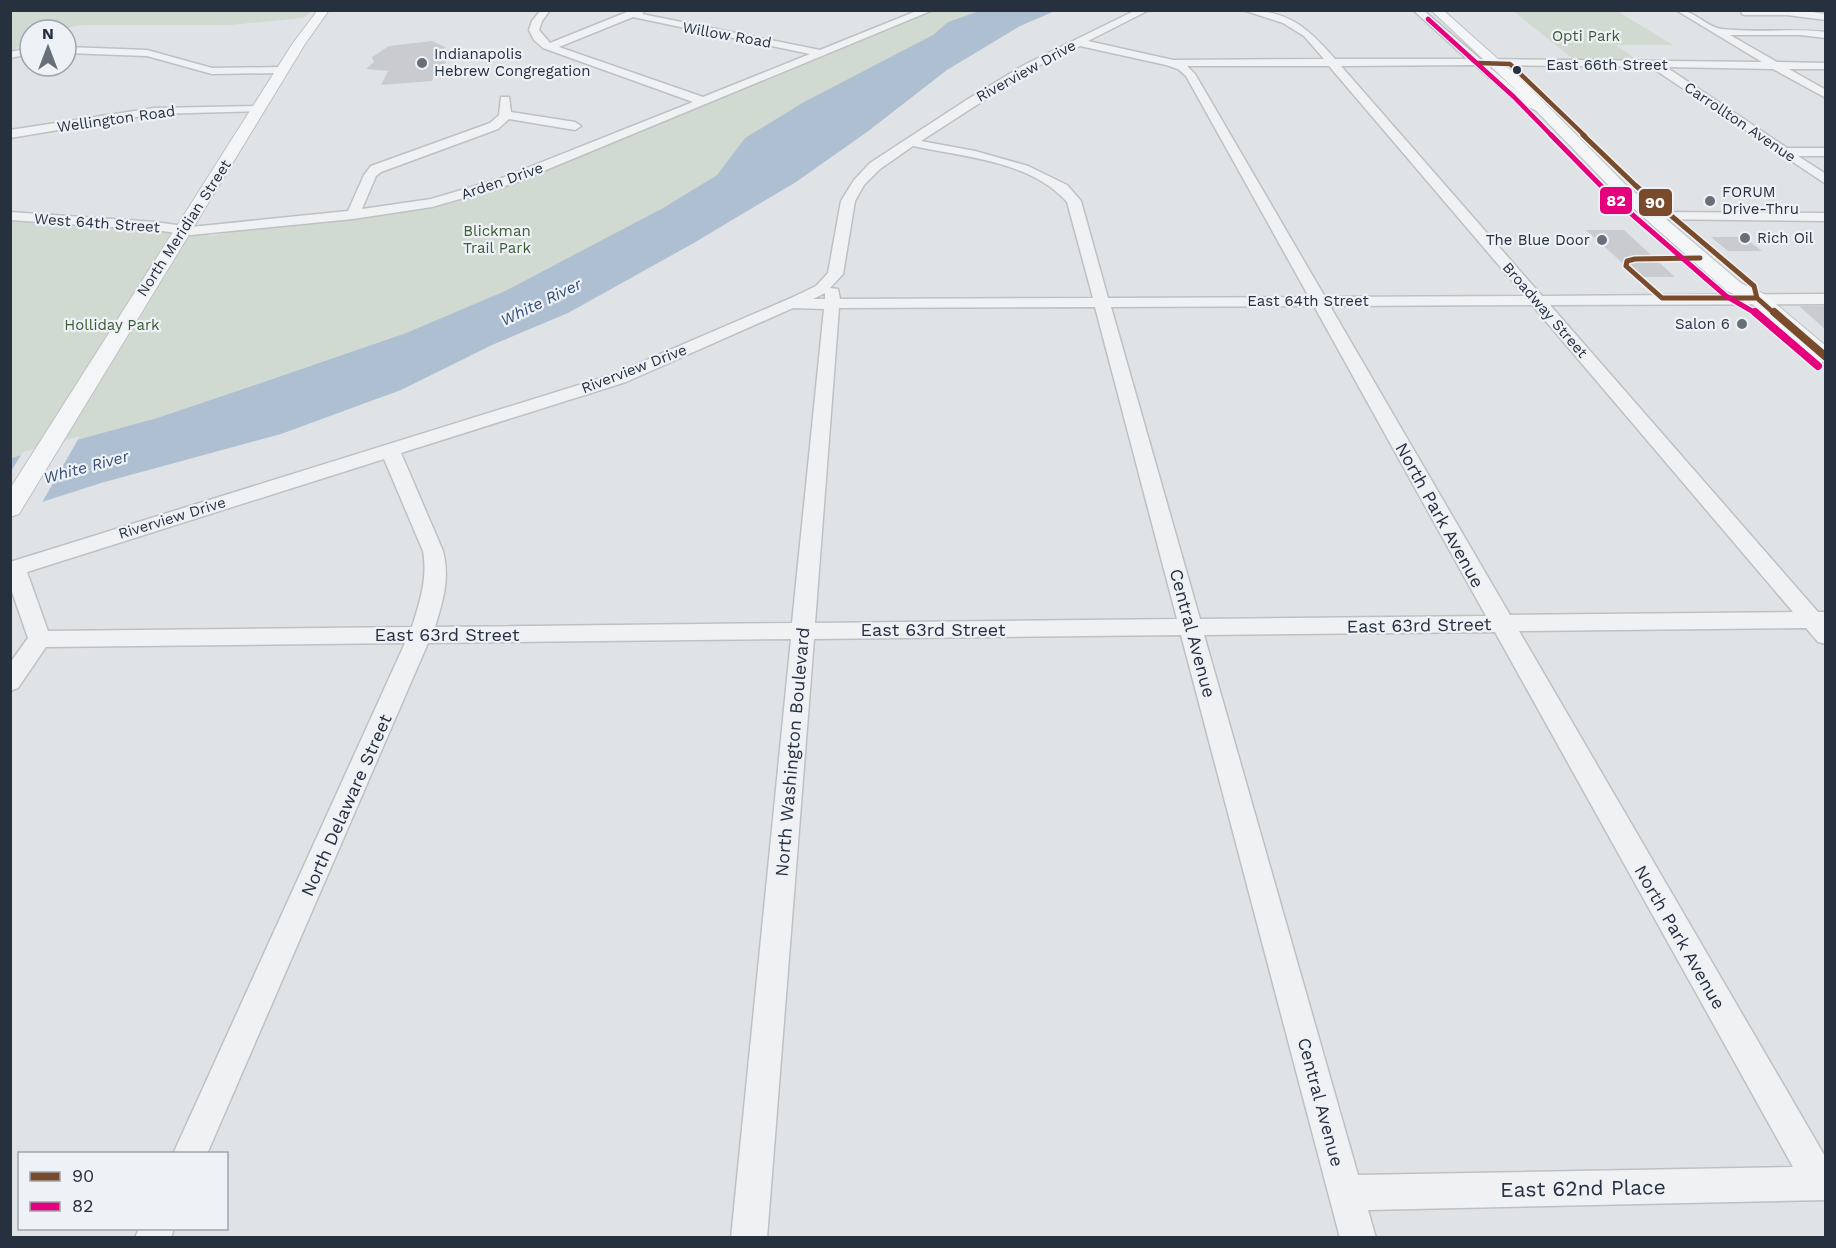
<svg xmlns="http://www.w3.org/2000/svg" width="1836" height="1248" font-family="'Work Sans',sans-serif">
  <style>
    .green { fill: #d1dad1 }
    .water { fill: #aebfd1 }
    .pier { fill: #e0e3e6 }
    .building { fill: #c9cbce }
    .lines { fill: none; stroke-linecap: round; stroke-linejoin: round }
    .minor-casing { stroke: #bec1c4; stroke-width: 3 }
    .major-casing { stroke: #bdc0c4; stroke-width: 2 }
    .minor { fill: #f0f1f2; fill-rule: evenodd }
    .major { fill: #f4f5f6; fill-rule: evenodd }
    .bus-1-far2-casing { stroke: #eef1f6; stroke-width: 7 }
    .bus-1-far1-casing { stroke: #eef1f6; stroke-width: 8 }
    .bus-1-casing { stroke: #eef1f6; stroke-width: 11 }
    .bus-2-far2-casing { stroke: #eef1f6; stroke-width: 7 }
    .bus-2-far1-casing { stroke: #eef1f6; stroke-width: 8 }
    .bus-2-casing { stroke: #eef1f6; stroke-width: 11 }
    .bus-1-far2 { stroke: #7a4b2a; stroke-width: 4.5 }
    .bus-1-far1 { stroke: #7a4b2a; stroke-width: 5 }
    .bus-1 { stroke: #7a4b2a; stroke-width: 8 }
    .bus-2-far2 { stroke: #e5007d; stroke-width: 4.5 }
    .bus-2-far1 { stroke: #e5007d; stroke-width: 5 }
    .bus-2 { stroke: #e5007d; stroke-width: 8 }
    .poi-dot { fill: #686f79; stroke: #eef1f6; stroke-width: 2 }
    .bus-dot { fill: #27303f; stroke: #eef1f6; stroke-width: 2 }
    .labels { text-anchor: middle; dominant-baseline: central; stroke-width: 4.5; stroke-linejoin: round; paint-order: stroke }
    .far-street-label { font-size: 15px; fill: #27303f; stroke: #eef1f6 }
    .far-park-label { font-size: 15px; fill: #3c5b35; stroke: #eef1f6 }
    .far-poi-label { font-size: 15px; fill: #27303f; stroke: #eef1f6; text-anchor: start }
    .far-water-label { font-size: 16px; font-style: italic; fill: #324f73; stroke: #eef1f6 }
    .street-label { font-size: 18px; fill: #27303f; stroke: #eef1f6 }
    .near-street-label { font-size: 21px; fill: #27303f; stroke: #eef1f6 }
    .line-badge { stroke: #eef1f6; stroke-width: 2 }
    .badge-label { font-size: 16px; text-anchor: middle; font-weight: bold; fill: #fff }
  </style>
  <rect width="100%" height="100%" fill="#e0e3e6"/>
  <!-- green -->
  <path class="green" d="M11 10H312V11L303 18 231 25H83L53 30H30V41L11 51Z
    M935 11H979L948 22 933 35 745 138 717 175 663 208 505 291 406 333 157 418 11 458V217L183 231 212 236 235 231 408 212 485 193 529 176Z
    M1513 11H1617L1673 45H1616L1641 63 1577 62Z"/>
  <!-- water -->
  <path class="water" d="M979 11H1055L1020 26 947 70 867 132 796 182 692 244 568 313 492 345 401 390 281 434 101 483 11 512V458L157 418 281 376 406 333 505 291 663 208 717 175 745 138 804 102 933 35 948 22Z"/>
  <!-- pier -->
  <path class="pier" d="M80 436 40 506 10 515 11 471 23 452Z"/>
  <!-- building -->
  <path class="building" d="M432 41 445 47 444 50 450 49 445 64 438 65 432 81 381 85 388 71 366 69 374 62 372 57 389 46Z
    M1586 230H1624L1675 277H1638Z
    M1711 237H1744L1762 251H1728Z
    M1799 306H1826V330Z"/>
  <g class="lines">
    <defs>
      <path id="minor" d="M541 10H550L542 21 539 30 550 43 632 10H646L642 14 820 50 919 10H933L512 184 432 207 353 219 191 235 155 230 10 220V212L155 222 191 227 348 211 364 175 371 166 490 123 499 115 501 97H509L511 112 575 122 581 126 575 130 509 119 498 129 381 172 376 176 362 209 431 199 502 178 693 102 543 48 534 40 529 30 532 21ZM633 17 810 54 703 97 559 47Z
        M1136 10H1149L1088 41 1173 60 1324 59 1304 36 1283 23 1243 10C1288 10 1307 27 1335 59H1467L1413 10H1423L1480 59 1762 62 1676 10C1696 10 1705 27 1722 29 1756 33 1791 28 1826 32V38L1800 35H1730L1777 62 1826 63V69H1789L1826 90V98L1773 69 1666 67 1787 148H1826V156H1798L1826 174V184L1651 67 1487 65 1525 98 1548 109V113L1544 114 1517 102 1475 65 1341 66 1542 296 1826 294V304L1550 305 1818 612H1826V644L1818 642 1806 628 1519 631 1826 1158V1200L1368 1210 1376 1238H1340L1181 635 814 639 767 1238H731L791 639 428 643 207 1154H173L405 643 46 647 18 688 10 691V663L28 638 10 586V562L614 374 791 298 816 286 828 273 841 201 854 180 870 163 968 99 1026 64ZM1080 46 1166 65 1178 69 1186 76 1309 297 1108 298 1081 201 1067 185 1028 166 975 151 921 141 1034 68ZM1187 66H1329L1525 296 1325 297 1195 74ZM913 146C964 157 1031 161 1067 202L1093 298 840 299 838 289 830 288 843 274 855 201 864 185 880 169ZM825 293V299H813ZM1532 305 1793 612 1510 615 1330 306ZM1314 306 1486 616 1200 619 1111 307ZM1095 307 1177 619 815 623 839 308ZM793 308 824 309 792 623 435 627C443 601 450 578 443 551L401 453 626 382ZM384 459 423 551C428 578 420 601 412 627L48 631 27 572ZM1495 632 1793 1167 1358 1175 1204 635Z
        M1741 10H1798L1826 14V20L1787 15H1745L1742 14Z
        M66 47 147 50 212 68 282 67 287 70 282 73 212 74 147 56 66 53Z
        M30 48V54L10 58V52Z
        M259 106 265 109 263 111 154 114 10 138V130L154 108Z
        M1651 212 1826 213V221L1646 219 1644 216 1646 213Z
        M139 1228H174L171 1238H135Z"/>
      <path id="major" d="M318 10H329L305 44 22 509 19 514 10 517V489L293 43Z
        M1431 10H1443L1527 85 1626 185 1741 283 1764 294 1826 346V363L1819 361 1750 302 1727 291 1614 191 1517 91Z"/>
    </defs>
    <!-- minor casing -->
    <use href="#minor" class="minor-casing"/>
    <!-- major casing -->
    <use href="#major" class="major-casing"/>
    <!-- minor -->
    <use href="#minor" class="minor"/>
    <!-- major -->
    <use href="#major" class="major"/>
    <defs>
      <path id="bus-1-far2" d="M1478 63 1510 64 1585 136"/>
      <path id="bus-1-far1" d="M1583 135 1635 185 1754 286 1757 298 1775 314
        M1700 258 1635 259 1627 261 1626 266 1662 298H1757"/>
      <path id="bus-1" d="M1774 312 1826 357"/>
      <path id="bus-2-far2" d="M1428 19 1514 97 1552 136"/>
      <path id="bus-2-far1" d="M1551 135 1612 197 1726 296 1757 314"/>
      <path id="bus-2" d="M1755 312 1818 366"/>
    </defs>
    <!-- bus-1-far2 casing -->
    <use href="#bus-1-far2" class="bus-1-far2-casing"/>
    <!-- bus-1-far1 casing -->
    <use href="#bus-1-far1" class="bus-1-far1-casing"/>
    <!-- bus-1 casing -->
    <use href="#bus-1" class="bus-1-casing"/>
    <!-- bus-2-far2 casing -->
    <use href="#bus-2-far2" class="bus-2-far2-casing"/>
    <!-- bus-2-far1 casing -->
    <use href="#bus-2-far1" class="bus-2-far1-casing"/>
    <!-- bus-2 casing -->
    <use href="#bus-2" class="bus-2-casing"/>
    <!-- bus-1-far2 -->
    <use href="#bus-1-far2" class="bus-1-far2"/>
    <!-- bus-1-far1 -->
    <use href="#bus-1-far1" class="bus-1-far1"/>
    <!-- bus-1 -->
    <use href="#bus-1" class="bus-1"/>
    <!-- bus-2-far2 -->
    <use href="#bus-2-far2" class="bus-2-far2"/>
    <!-- bus-2-far1 -->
    <use href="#bus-2-far1" class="bus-2-far1"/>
    <!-- bus-2 -->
    <use href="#bus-2" class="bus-2"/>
  </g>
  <!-- markers -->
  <g class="poi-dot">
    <circle cx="422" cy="63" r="6"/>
    <circle cx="1710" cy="201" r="6"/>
    <circle cx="1745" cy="238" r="6"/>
    <circle cx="1602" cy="240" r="6"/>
    <circle cx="1742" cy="324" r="6"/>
  </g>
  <circle class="bus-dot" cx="1517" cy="70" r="5"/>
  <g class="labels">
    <!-- far-street labels -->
    <g class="far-street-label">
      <text transform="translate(727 35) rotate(10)">Willow Road</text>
      <text x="1607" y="65">East 66th Street</text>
      <text transform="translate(1026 71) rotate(-29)">Riverview Drive</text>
      <text transform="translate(116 119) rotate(-8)">Wellington Road</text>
      <text transform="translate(1740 122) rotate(34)">Carrollton Avenue</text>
      <text transform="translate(502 181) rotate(-19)">Arden Drive</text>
      <text transform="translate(97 223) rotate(4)">West 64th Street</text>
      <text transform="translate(184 228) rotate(-57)">North Meridian Street</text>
      <text x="1308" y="301">East 64th Street</text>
      <text transform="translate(1545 310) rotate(49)">Broadway Street</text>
      <text transform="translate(634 369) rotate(-21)">Riverview Drive</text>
      <text transform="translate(172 518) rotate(-17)">Riverview Drive</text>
    </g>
    <!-- far-park labels -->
    <g class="far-park-label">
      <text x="1586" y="36">Opti Park</text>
      <text x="497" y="231">Blickman<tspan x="497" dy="17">Trail Park</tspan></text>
      <text x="112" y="325">Holliday Park</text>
    </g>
    <!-- far-poi labels -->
    <g class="far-poi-label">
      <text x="434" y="54">Indianapolis<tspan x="434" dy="17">Hebrew Congregation</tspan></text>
      <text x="1722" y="192">FORUM<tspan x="1722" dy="17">Drive-Thru</tspan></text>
      <text x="1757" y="238">Rich Oil</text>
      <text x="1590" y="240" text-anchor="end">The Blue Door</text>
      <text x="1730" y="324" text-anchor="end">Salon 6</text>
    </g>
    <!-- far-water labels -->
    <g class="far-water-label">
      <text transform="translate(541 302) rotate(-26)">White River</text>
      <text transform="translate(86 467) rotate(-15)">White River</text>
    </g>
    <!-- street labels -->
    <g class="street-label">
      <text transform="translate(1440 515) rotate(61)">North Park Avenue</text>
      <text transform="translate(1419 625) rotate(-1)">East 63rd Street</text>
      <text x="933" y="629">East 63rd Street</text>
      <text transform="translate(1193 633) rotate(75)">Central Avenue</text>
      <text x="447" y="634">East 63rd Street</text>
      <text transform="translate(792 752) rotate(-85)">North Washington Boulevard</text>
      <text transform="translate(346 805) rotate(-66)">North Delaware Street</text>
      <text transform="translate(1680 937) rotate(60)">North Park Avenue</text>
      <text transform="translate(1321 1102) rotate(75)">Central Avenue</text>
    </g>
    <!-- near-street labels -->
    <g class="near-street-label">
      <text transform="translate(1583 1188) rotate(-1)">East 62nd Place</text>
    </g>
  </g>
  <g class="line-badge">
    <rect x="1599" y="186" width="34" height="29" rx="6" fill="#e5007d"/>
    <rect x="1638" y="188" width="35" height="29" rx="6" fill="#7a4b2a"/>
  </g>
  <g class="badge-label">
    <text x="1616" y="206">82</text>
    <text x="1655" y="208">90</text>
  </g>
  <!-- border -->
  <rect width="1836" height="1248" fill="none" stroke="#27303f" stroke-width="24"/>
  <!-- legend -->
  <rect x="18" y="1152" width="210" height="78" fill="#eef1f6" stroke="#9ea4ad" stroke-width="1.5"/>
  <rect x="30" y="1172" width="30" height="9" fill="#7a4b2a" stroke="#9ea4ad" stroke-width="1.5"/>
  <text x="72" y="1182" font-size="18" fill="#27303f">90</text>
  <rect x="30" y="1202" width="30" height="9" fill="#e5007d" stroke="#9ea4ad" stroke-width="1.5"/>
  <text x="72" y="1212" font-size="18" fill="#27303f">82</text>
  <!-- north arrow -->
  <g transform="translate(48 48)"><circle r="28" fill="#eef1f6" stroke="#9ea4ad" stroke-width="1.5"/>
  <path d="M0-4.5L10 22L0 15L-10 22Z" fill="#686f79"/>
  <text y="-9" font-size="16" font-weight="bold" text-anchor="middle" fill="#27303f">N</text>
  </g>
</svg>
